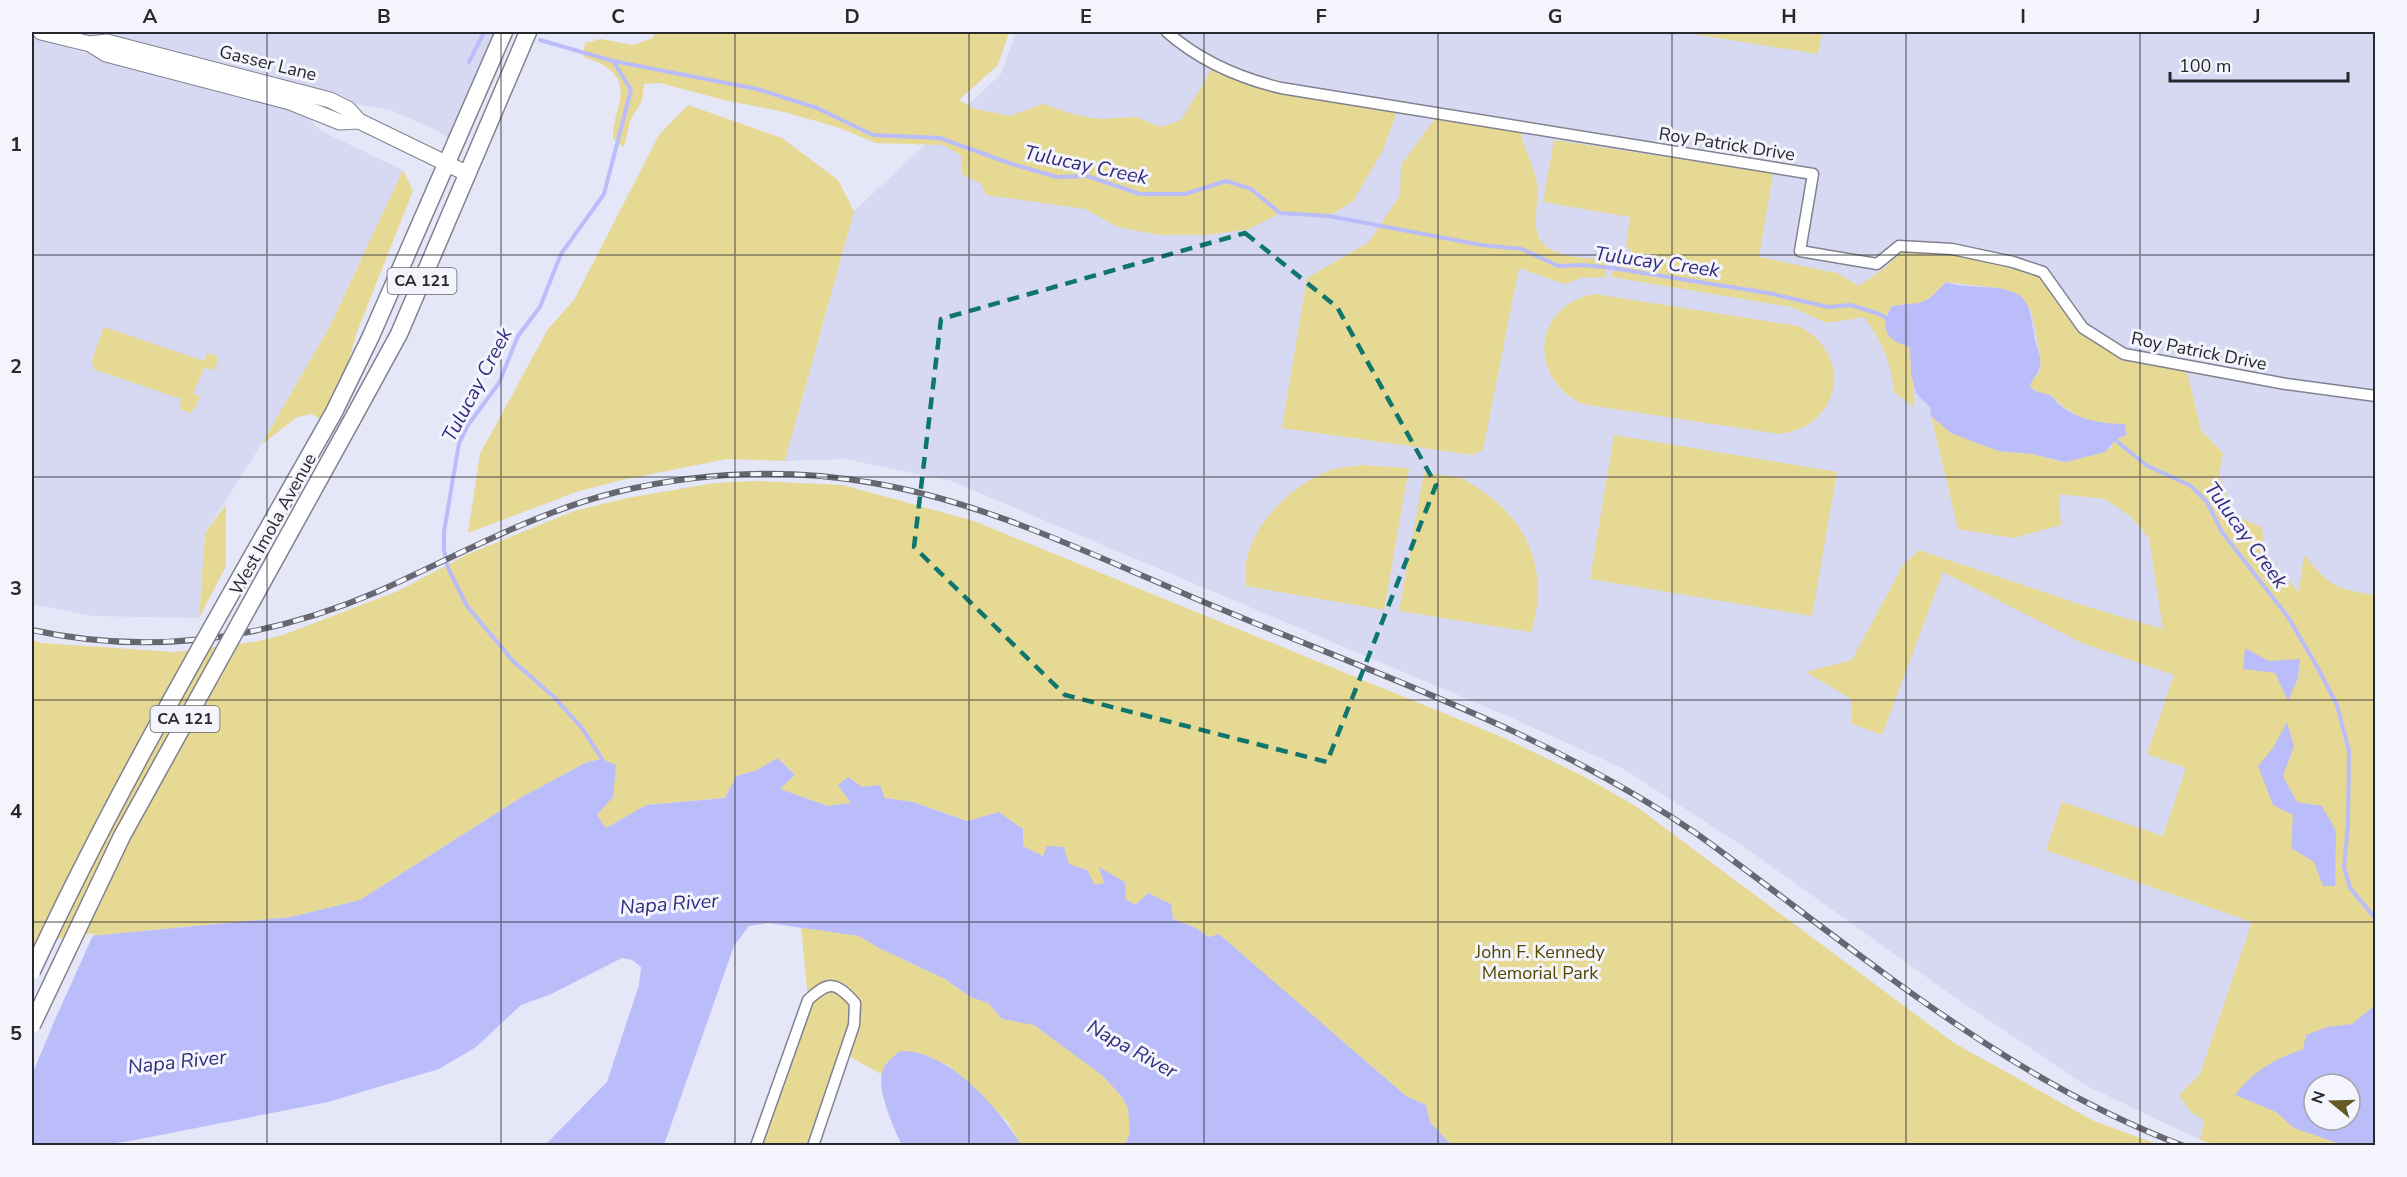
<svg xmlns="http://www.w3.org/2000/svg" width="2407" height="1177" font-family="'Nunito Sans',sans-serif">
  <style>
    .built { fill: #d7d9f2 }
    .green { fill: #e6d994; fill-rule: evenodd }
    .water { fill: #babdfa; fill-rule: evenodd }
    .pier { fill: #e5e7f9 }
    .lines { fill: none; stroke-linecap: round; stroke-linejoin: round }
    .stream { stroke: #babdfa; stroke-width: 4 }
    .street-casing { stroke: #808191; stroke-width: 13 }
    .secondary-casing { stroke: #808191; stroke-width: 17 }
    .primary-casing { stroke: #808191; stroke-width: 19 }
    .street { stroke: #fff; stroke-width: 10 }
    .secondary { stroke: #fff; stroke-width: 15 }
    .primary { stroke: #fff; stroke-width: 16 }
    .rail-casing { stroke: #666771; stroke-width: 6 }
    .rail { stroke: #f4f5fc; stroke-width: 4; stroke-dasharray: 11; stroke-linecap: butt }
    .primary-bridge-casing { stroke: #808191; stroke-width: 19; stroke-linecap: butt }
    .primary-bridge { stroke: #fff; stroke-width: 16 }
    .marked { fill: none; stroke: #0f766e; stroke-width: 4.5; stroke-dasharray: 12 8; stroke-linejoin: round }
    .grid { fill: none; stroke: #28282f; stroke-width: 1.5; stroke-opacity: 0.55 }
    .labels { text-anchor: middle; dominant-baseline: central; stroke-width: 6; stroke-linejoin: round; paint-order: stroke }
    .shield { fill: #f4f5fc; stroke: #65666c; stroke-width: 1.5 }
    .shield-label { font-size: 16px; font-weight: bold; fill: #28282f }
    .street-label { font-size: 18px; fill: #28282f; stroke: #f4f5fc }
    .park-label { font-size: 18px; fill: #524700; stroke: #f4f5fc }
    .water-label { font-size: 20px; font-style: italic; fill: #342a7f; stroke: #f4f5fc }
    .neatline { fill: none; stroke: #28282f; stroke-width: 2 }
    .grid-label { font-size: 20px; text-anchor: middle; font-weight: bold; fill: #28282f }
  </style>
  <rect width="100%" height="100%" fill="#e5e7f9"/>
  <!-- built -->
  <path class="built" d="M78 32H504L455 143 436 130 390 110 330 100Z
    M1016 32H2375V984L2200 1140 2085 1085 1953 996 1747 849 1622 768 1512 718 951 481 845 459 785 461 854 211 1001 74Z
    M32 36 84 53 106 54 290 102 323 132 403 170 331 324 261 445 205 533 199 618 92 616 32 604Z"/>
  <!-- green -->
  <path class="green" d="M654 32H1009L998 65 959 100 975 109 1010 116 1043 104 1073 114 1098 119 1136 117 1161 127 1181 120 1215 64 1259 82 1399 107 1383 150 1353 201 1329 216 1280 213 1249 229 1208 235H1160L1118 227 1085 209 987 195 980 183 961 174 962 156 943 145 876 143 837 127 784 112 724 100 660 83 644 84 642 101 630 121 624 147 613 139C611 111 636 87 605 66 599 62 590 60 583 56L585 43 601 39 632 45 653 38Z
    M1681 32H1822L1818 54Z
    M688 105 782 138 838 180 854 211 785 461 727 459 622 480 576 492 468 533 480 454 548 329 574 300 659 135Z
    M1439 113 1520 127C1522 147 1534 164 1537 184 1539 197 1535 212 1536 225 1538 260 1583 257 1607 260L1605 277 1581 278 1564 284 1519 268 1483 450 1473 455 1282 428 1307 278 1369 242 1400 195 1401 165Z
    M1554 140 1773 173 1759 257 1837 273 1859 286 1887 266 1899 252 1918 247 2043 272 2074 317 2110 346 2186 367 2201 430 2223 453 2219 475 2235 516 2262 527 2265 556 2299 592 2304 555C2331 586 2334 589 2375 595V1145L2218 1146 2200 1140 2204 1120 2191 1112 2179 1095 2200 1074 2252 922 2046 850 2062 802 2163 836 2186 768 2147 754 2174 675 2082 643 1943 572 1882 735 1852 724 1851 699 1806 672 1852 660 1903 565 1919 550 2085 606 2163 629 2149 538 2130 516 2105 499 2059 494 2061 525 2013 538 1958 529 1931 416 1951 433 1999 451 2032 454 2063 462 2111 448 2120 424C2097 429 2066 412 2051 395L2041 394 2030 386C2032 378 2038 376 2040 370 2043 364 2033 320 2031 310L1998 288 1946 282 1929 299 1919 303 1892 306 1886 315C1894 325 1903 335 1909 346 1912 353 1916 402 1913 407L1894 392C1892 362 1881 341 1864 317L1827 323 1791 307 1611 277 1616 262 1630 264 1632 252 1626 246 1630 217 1543 202ZM2314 1084H2350V1120H2314Z
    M403 170 413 191 357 332 334 412 328 424 312 414 297 417 261 445 331 324Z
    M1595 294 1798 326C1855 353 1841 428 1779 434L1582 404C1527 377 1533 305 1595 294Z
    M104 327 204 361 207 353 217 356 218 362 214 371 205 367 193 393 200 397 194 410 190 413 180 409 181 399 93 369 94 364 91 363Z
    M1614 435 1837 472 1812 616 1590 579Z
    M1362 465 1409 468 1384 610 1246 586C1238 537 1284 490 1326 472 1336 467 1351 467 1362 465Z
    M1424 473C1437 475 1454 475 1465 480 1472 483 1479 489 1485 493 1531 525 1549 578 1531 632L1399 611Z
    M756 481 843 485 974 521 1502 737 1581 775 1634 805 1954 1043 2094 1121 2160 1145H1451L1430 1122 1426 1105 1406 1096 1340 1039 1209 937 1196 928 1173 919 1148 893 1135 905 1126 899 1100 867 1104 883 1094 886 1087 870 1043 856 1022 846 999 812 968 821 913 802 885 798 862 787 838 785 852 803 828 806 779 789 795 775 778 758 755 771 736 776 725 798 646 805 606 828 597 815 613 797 602 759 587 762 520 798 360 900 291 917 100 935 32 945V640L42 643 175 652 254 642 283 635 398 591 468 554 574 511 627 498 714 483Z
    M226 504V566L199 618 205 533Z
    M801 926 859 936 879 948 945 979 970 997 988 1003 1002 1019 1034 1024 1103 1076 1122 1097 1128 1107 1130 1133 1125 1145H1021L1007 1121 949 1066 925 1055 887 1062 881 1074 845 1054 813 1145 756 1146 808 1000Z"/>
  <!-- water -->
  <path class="water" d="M1946 282C1961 288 1980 286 1996 288 2033 292 2029 311 2035 340 2037 349 2042 357 2040 366 2039 374 2032 378 2030 386 2037 395 2043 391 2051 396 2055 398 2057 404 2061 406 2077 420 2105 424 2125 424L2127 435 2116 439 2105 452 2066 462 2032 454 1999 451 1976 443 1951 433 1931 416 1930 407 1916 393 1911 373 1910 347C1886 341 1879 329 1892 306L1919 303 1929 299Z
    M2245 648 2269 661 2300 659 2298 678 2288 701 2275 673 2243 669Z
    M2287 722 2294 746 2283 776 2297 802 2322 806 2336 831 2335 886H2323L2314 862 2291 848 2293 815 2273 805 2258 766 2273 748Z
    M778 758 795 775 780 789 828 806 851 803 838 785 848 777 862 787 880 785 885 798 913 802 967 821 999 812 1023 829V846L1043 856 1047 846 1064 847 1069 864 1087 870 1095 885 1104 883 1099 867 1125 882 1126 899 1135 905 1148 893 1171 904 1173 919 1196 928 1209 937 1219 934 1406 1096 1426 1105 1430 1122 1451 1145H1125L1130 1133 1128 1108 1122 1097 1103 1076 1034 1025 1002 1019 988 1003 970 997 945 979 879 948 859 936 768 923 749 926 734 946 664 1145H545L607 1082 639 985 641 967 632 960 622 958 549 995 521 1005 476 1047 439 1069 328 1102 130 1141 93 1146 32 1145V945L100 935 291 917 360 900 520 798 587 762 602 759 616 765 613 797 597 815 606 828 646 805 725 798 736 776 755 771Z
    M2375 1005V1145H2343L2294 1128 2276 1112 2235 1095C2253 1071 2275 1059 2303 1049L2306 1035 2327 1027 2352 1024ZM2314 1084H2350V1120H2314Z
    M900 1051C947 1049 999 1107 1021 1145H902C894 1129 877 1091 882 1073 884 1063 892 1058 900 1051Z"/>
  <!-- pier -->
  <path class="pier" d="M94 933 54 1022 32 1075V948L35 942Z"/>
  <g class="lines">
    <!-- stream -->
    <path class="stream" d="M540 40 613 61 631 90 604 194 561 254 540 307 518 336 499 383 468 425 459 443 444 532V550L448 568 467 606 513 661 553 696 582 728 602 759 600 763
      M613 61 757 89 817 108 873 135 940 138 1012 164 1057 177 1087 176 1140 194H1185L1226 181 1251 189 1280 213 1329 216 1481 245 1522 249 1558 266 1582 265 1612 268 1768 293 1828 307 1851 305 1879 314 1890 320
      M469 62 484 32
      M2113 438 2146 465 2191 486 2207 502 2222 532 2288 617 2319 670 2337 705 2349 751 2348 825 2344 867 2350 888 2376 919"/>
    <defs>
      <path id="street" d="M1167 32C1200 61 1239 78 1281 88L1813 174 1800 251 1877 264 1899 246 1952 249 2013 262 2043 272 2083 328 2124 354 2286 384 2376 396
        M756 1146 808 1000C829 981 835 981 855 1003L854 1025 813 1146"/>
      <path id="secondary" d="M41 32 90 44 107 42 330 100 348 109 359 121 468 174
        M90 44 106 54 290 102 340 122 359 121"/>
      <path id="primary" d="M334 412 371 336 504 32
        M352 420 399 334 528 32"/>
    </defs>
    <!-- street casing -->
    <use href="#street" class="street-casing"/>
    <!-- secondary casing -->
    <use href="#secondary" class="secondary-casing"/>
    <!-- primary casing -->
    <use href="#primary" class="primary-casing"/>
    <!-- street -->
    <use href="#street" class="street"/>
    <!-- secondary -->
    <use href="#secondary" class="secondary"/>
    <!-- primary -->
    <use href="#primary" class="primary"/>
    <defs>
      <path id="rail" d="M32 630C150 656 268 639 379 591 457 556 533 513 617 492 700 472 788 468 873 483 992 503 1111 564 1223 610 1384 677 1552 735 1697 834 1852 946 2002 1078 2184 1146"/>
    </defs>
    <!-- rail casing -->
    <use href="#rail" class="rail-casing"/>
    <!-- rail -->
    <use href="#rail" class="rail"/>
    <defs>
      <path id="primary-bridge" d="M32 971C121 779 230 597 334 412
        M32 1025 122 836 352 420"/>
    </defs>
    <!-- primary-bridge casing -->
    <use href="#primary-bridge" class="primary-bridge-casing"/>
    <!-- primary-bridge -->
    <use href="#primary-bridge" class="primary-bridge"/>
  </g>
  <!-- marked area -->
  <path class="marked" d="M1245 233 1337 307 1436 485 1327 762 1065 695 914 547 941 319Z"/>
  <!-- grid -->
  <path class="grid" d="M267 32V1146M501 32V1146M735 32V1146M969 32V1146M1204 32V1146M1438 32V1146M1672 32V1146M1906 32V1146M2140 32V1146M32 255H2376M32 477H2376M32 700H2376M32 922H2376"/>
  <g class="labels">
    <!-- shield labels -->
    <g class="shield">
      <rect x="387.5" y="268" width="69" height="26" rx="4.5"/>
      <rect x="150.5" y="706" width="69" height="26" rx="4.5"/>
    </g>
    <g class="shield-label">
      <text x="422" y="281">CA 121</text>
      <text x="185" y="719">CA 121</text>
    </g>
    <!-- street labels -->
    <g class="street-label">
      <text transform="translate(268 63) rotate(14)">Gasser Lane</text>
      <text transform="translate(1727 144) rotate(9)">Roy Patrick Drive</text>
      <text transform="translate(2199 351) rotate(11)">Roy Patrick Drive</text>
      <text transform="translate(273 524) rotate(-61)">West Imola Avenue</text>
    </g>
    <!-- park labels -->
    <g class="park-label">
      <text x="1540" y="952">John F. Kennedy<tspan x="1540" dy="21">Memorial Park</tspan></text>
    </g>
    <!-- water labels -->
    <g class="water-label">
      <text transform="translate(1086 165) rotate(12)">Tulucay Creek</text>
      <text transform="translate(1657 262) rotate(8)">Tulucay Creek</text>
      <text transform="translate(477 385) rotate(-62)">Tulucay Creek</text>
      <text transform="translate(2246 535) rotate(54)">Tulucay Creek</text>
      <text transform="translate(669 904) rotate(-4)">Napa River</text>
      <text transform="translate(1132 1049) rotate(29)">Napa River</text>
      <text transform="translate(177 1062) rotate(-6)">Napa River</text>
    </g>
  </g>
  <!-- border -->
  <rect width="2407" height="1177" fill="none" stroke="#f4f5fc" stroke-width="66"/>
  <!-- north arrow -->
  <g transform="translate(2332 1102) rotate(289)"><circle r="28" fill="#f4f5fc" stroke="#a2a3aa" stroke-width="1.5"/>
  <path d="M0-4.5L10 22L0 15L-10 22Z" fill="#635a26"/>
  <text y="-9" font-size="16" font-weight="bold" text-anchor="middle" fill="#28282f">N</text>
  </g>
  <!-- scale -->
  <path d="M2170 72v9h178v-9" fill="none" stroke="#28282f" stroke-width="3"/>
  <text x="2179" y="72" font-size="18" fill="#28282f" stroke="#f4f5fc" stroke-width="4.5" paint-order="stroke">100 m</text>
  <rect x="33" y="33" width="2341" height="1111" class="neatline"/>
  <g class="grid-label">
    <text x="150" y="23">A</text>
    <text x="384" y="23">B</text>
    <text x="618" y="23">C</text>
    <text x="852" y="23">D</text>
    <text x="1086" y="23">E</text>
    <text x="1321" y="23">F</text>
    <text x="1555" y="23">G</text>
    <text x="1789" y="23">H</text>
    <text x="2023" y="23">I</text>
    <text x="2257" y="23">J</text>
    <text x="16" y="151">1</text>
    <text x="16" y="373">2</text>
    <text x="16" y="595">3</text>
    <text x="16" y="818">4</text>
    <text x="16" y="1040">5</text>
  </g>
</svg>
